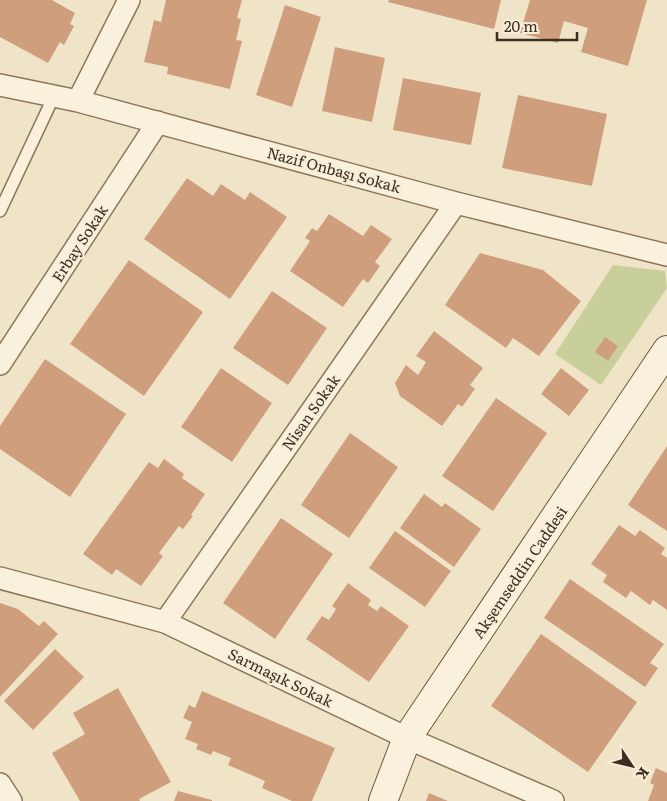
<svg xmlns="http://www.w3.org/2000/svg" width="667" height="801" font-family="Literata,serif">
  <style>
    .green { fill: #c9cf9b }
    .building { fill: #cf9f7d }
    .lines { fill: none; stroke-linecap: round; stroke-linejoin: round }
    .lane-casing { stroke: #8d765c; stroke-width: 14 }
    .street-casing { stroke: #8d765c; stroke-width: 24 }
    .secondary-casing { stroke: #6f573f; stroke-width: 30 }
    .lane { stroke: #faf1dc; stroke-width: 11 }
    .street { stroke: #faf1dc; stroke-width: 21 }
    .secondary { stroke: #faf1dc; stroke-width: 28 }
    .labels { text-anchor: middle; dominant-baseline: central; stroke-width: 4.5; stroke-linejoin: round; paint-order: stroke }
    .street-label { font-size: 15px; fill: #3d2e20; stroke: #f7eed8 }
  </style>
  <rect width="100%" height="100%" fill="#f0e4c8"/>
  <!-- green -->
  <path class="green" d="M613 265 665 271 667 288 601 385 555 354Z"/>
  <!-- building -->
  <path class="building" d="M0 0H52L75 13 70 24 74 26 64 45 60 42 48 63 0 37Z
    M166 0H242L237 18 241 19 236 40 242 41 230 89 167 74 168 67 144 62 154 20 161 22Z
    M389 0H501L494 29 388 2Z
    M530 0H647L628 66 581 52 588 28 564 21 558 43 520 33Z
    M285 5 321 17 292 107 256 95Z
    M335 47 385 58 372 122 322 111Z
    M403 78 481 93 471 145 393 130Z
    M518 95 607 114 592 186 502 168Z
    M187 178 213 196 221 184 245 200 250 192 287 217 230 299 144 239Z
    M329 214 363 236 371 225 392 239 375 262 380 266 368 283 363 279 343 307 290 271 310 241 305 238 312 228 317 231Z
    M480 253 543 270 581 301 539 356 513 338 506 348 445 305Z
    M129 260 203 312 144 396 70 344Z
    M272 291 327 328 288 385 233 348Z
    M434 331 483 368 470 385 475 389 462 407 458 404 442 426 400 396 395 383 406 365 418 375 426 362 416 356Z
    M605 337 618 346 608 361 595 352Z
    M45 359 126 414 70 497 0 449V426Z
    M221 368 272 403 232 462 181 427Z
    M561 368 589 390 569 416 541 394Z
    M496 398 547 433 493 511 442 476Z
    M350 433 398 467 349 538 301 505Z
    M667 446V531L628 505Z
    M164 459 184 474 182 478 205 494 191 515 193 516 183 529 179 526 159 553 163 556 141 586 116 569 112 575 83 554 149 462 158 468Z
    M424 494 442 507 445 503 481 529 454 567 400 528Z
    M281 518 333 554 275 639 223 603Z
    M619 525 635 536 640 530 665 548 661 554 667 558V610L653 600 650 605 631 591 626 598 603 582 607 575 591 564Z
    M395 531 451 571 425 607 369 568Z
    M570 579 664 644 650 663 658 668 645 687 544 618Z
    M348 583 371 600 368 605 377 611 381 606 409 626 369 682 306 639 322 616 329 620 336 609 332 606Z
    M0 603 18 609 39 626 44 621 58 634 0 697Z
    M541 634 637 702 588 772 491 706Z
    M55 649 84 677 33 730 4 701Z
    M118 688 171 782 139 799 140 801H80L52 753 85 734 73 713Z
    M202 691 335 748 312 801H292L262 788 265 781 228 765 231 758 213 751 211 755 196 749 198 744 185 739 192 722 183 718 189 705 195 708Z
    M656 768 667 773V801H648L654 785 650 783Z
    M178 791 212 800V801H174Z
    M429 793 448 801H426Z"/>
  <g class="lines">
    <defs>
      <path id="lane" d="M0 211 54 96"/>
      <path id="street" d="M0 85 78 101 456 203 667 255
        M78 101 129 0
        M0 364 158 122
        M0 578 165 622 407 738 553 801
        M165 622 456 203
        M0 784 11 801"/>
      <path id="secondary" d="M383 801 407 738 667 350"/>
    </defs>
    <!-- lane casing -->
    <use href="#lane" class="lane-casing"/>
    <!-- street casing -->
    <use href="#street" class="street-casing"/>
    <!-- secondary casing -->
    <use href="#secondary" class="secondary-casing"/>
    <!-- lane -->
    <use href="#lane" class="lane"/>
    <!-- street -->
    <use href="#street" class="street"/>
    <!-- secondary -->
    <use href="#secondary" class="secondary"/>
  </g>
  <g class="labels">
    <!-- street labels -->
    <g class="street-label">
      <text transform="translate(334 169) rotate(15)">Nazif Onbaşı Sokak</text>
      <text transform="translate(79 243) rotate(-57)">Erbay Sokak</text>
      <text transform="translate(310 412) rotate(-55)">Nisan Sokak</text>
      <text transform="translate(519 572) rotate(-56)">Akşemseddin Caddesi</text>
      <text transform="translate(281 677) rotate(26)">Sarmaşık Sokak</text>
    </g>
  </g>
  <!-- north arrow -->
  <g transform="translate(632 766) rotate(125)" stroke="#f7eed8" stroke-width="4" paint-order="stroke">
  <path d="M0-4L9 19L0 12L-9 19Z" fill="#3d2e20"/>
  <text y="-8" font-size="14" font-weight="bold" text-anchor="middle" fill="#3d2e20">K</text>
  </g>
  <!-- scale -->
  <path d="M497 32v8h80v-8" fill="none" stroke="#3d2e20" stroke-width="2.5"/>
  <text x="504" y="32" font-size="15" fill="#3d2e20" stroke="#f7eed8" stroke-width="4" paint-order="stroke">20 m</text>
</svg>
